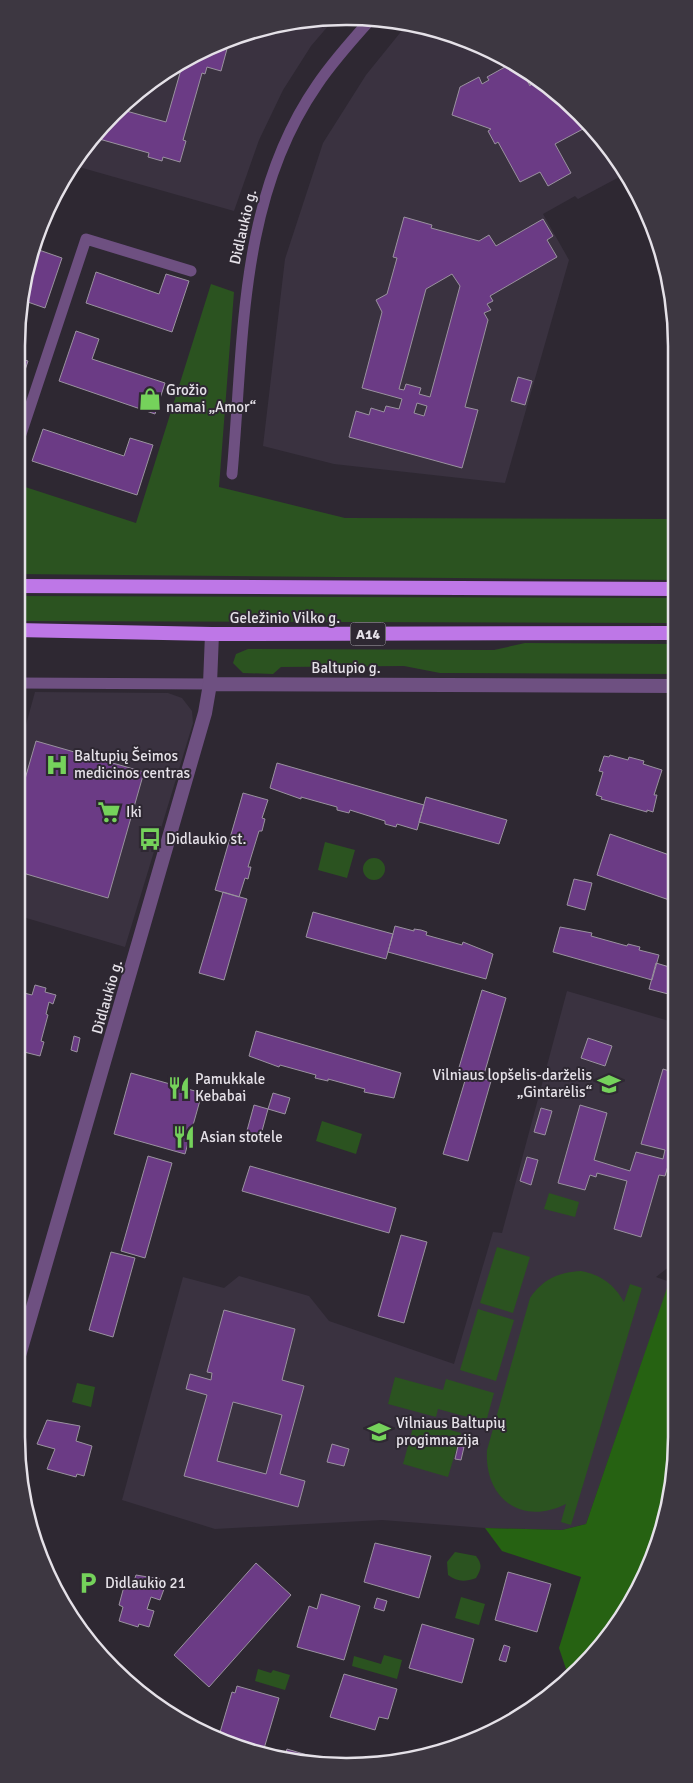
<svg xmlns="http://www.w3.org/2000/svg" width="693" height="1783" font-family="Signika,sans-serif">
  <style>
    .built { fill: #3a3240 }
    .green { fill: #2b5320 }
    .forest { fill: #266212 }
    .building { fill: #6b3b85; stroke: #9a929f; fill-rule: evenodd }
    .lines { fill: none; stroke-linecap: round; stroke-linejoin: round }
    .minor { stroke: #6e5081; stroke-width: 11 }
    .tertiary { stroke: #6e5081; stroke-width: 14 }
    .trunk { stroke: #be77e7; stroke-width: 14 }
    .labels { text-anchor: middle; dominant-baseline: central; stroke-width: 4; stroke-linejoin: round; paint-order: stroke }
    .shield { fill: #2e2832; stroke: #aeaab1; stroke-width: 1 }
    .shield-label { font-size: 14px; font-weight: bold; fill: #e5e1e8 }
    .street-label { font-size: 15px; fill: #e5e1e8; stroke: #2e2832 }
    .poi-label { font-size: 15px; fill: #e5e1e8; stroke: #2e2832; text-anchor: start }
    .rim { fill: none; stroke: #e5e1e8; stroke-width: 2.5 }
  </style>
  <rect width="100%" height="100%" fill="#2e2832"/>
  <!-- built -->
  <path class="built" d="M335 18 311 46 283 90 259 140 234 211 72 165 85 145 129 98 182 60 241 34 304 19Z
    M408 23 432 28 512 61 595 129 625 174 578 199 575 196 543 214 569 260 505 483 334 464 263 446 285 259 323 143 366 75Z
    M35 692 168 693 182 698 192 711 193 723 125 947 16 915V761Z
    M567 991 676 1023V1244L670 1266 656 1277 670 1282 586 1524 562 1530 485 1528 382 1520 215 1529 122 1500 183 1277 224 1288 239 1276 309 1296 329 1321 454 1364 493 1232 502 1233Z"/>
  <!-- green -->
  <path class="green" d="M211 284 234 292 219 487 345 518 674 519 675 580 16 574V484L136 523Z
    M16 596 675 598V623L16 621Z
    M525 643 675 644V674L440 673 404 666 281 667 273 674 243 673 233 663 236 654 248 649 494 650Z
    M325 842 355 850 347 878 318 870Z
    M363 869a11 11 0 1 1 22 0a11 11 0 1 1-22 0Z
    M322 1121 362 1134 356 1154 316 1141Z
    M549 1193 579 1202 575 1217 544 1209Z
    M497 1247 530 1257 513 1313 480 1303Z
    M581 1271C601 1275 614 1284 624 1302L630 1284 642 1288 571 1525 561 1522 566 1504C522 1526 484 1499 487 1450L530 1298C543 1279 559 1272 581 1271Z
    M478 1309 514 1320 496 1381 460 1370Z
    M395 1377 443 1390 446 1379 494 1393 486 1422 438 1409 436 1417 388 1404Z
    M77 1383 95 1387 91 1407 72 1402Z
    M415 1420 461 1433 448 1477 403 1464Z
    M455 1552 476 1556C483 1565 481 1569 476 1578 465 1582 457 1582 448 1575L447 1562Z
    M461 1597 485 1604 479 1625 455 1618Z
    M384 1655 402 1660 397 1679 352 1666 354 1656 381 1664Z
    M258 1669 271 1673 273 1670 290 1675 285 1690 255 1681Z"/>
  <!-- forest -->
  <path class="forest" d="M676 1262 677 1436 665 1522 643 1583 609 1637 568 1675 559 1648 581 1577 502 1551 485 1528 562 1530 586 1524Z"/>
  <!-- building -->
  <path class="building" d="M230 38 221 71 207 67 205 74 202 73 183 140 186 141 180 162 163 157 162 161 148 157 149 153 92 137 119 109 166 122 182 66 176 64Z
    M514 62 520 67 530 86 533 78 573 111 583 129 555 144 571 173 548 186 540 172 520 182 498 142 495 144 488 131 491 129 452 115 460 87 479 77 482 84 489 80 487 77Z
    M404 217 432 225 431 228 479 241 489 235 496 246 543 219 553 236 547 240 557 257 490 296 493 301 487 304 491 310 484 313 488 320 465 407 478 410 462 468 349 437 356 411 369 415 371 408 384 412 386 406 399 409 402 399 362 388 382 312 376 300 387 294 397 258 393 257ZM452 274 460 286 430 397 419 394 421 388 406 384 404 390 399 389 426 289ZM417 403 427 406 424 416 414 413Z
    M39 250 62 258 45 308 22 300 27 268 33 270Z
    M96 272 159 294 166 274 189 281 172 332 86 303Z
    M76 331 99 339 92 359 165 383 155 414 59 381Z
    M16 357 28 361 18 392 16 391Z
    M518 377 532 381 525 405 511 401Z
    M43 429 124 456 130 438 153 445 137 495 32 461Z
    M36 741 144 772 108 898 16 871V810Z
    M610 755 628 760 629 757 644 761 643 764 662 770 654 795H657L653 812 647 810V812L601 799 602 797 596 795 603 772 599 771 604 756 609 757Z
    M277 763 424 805 417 830 397 824 396 827 385 824V821L350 810 349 813 337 810V807L301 797V799L270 788Z
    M243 793 268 800 262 818 265 819 262 831H259L248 867H251L248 879 245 878 239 897 215 890Z
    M426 797 507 820 499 844 419 822Z
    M610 834 675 857V902L597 875Z
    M574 879 592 883 585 910 567 905Z
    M223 892 247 899 224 980 199 973Z
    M313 912 393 934 386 959 306 937Z
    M395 926 414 931V929L421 930 427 932 426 935 462 945 463 942 493 954 486 979 388 952Z
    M560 927 592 933 591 936 627 946 628 944 640 947 639 950 659 955 652 980 553 952Z
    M656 963 676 969V996L649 989Z
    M35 985 46 988 45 992 56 995 53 1004 49 1002 46 1014 48 1015 41 1041 44 1042 40 1056 16 1050V991L32 995Z
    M482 990 506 998 483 1078 458 1071Z
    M256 1031 401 1073 394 1098 364 1092 365 1089 328 1079V1081L315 1078 316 1075 280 1065 279 1067 249 1056Z
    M74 1036 80 1038 77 1052 71 1050Z
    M588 1038 612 1046 605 1066 581 1058Z
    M663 1069 676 1073V1139L665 1176 659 1175 641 1237 614 1229 627 1181 597 1173 596 1177 590 1175 585 1190 558 1183 580 1105 607 1113 594 1160 630 1171 636 1152 663 1159 665 1150 641 1144Z
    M131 1073 202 1093 185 1154 114 1134Z
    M467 1074 491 1081 468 1161 443 1154Z
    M273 1093 290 1098 285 1114 268 1109Z
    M254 1105 268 1109 259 1142 245 1138Z
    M541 1108 552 1111 545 1135 534 1132Z
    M148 1156 172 1163 145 1258 121 1251Z
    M527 1157 538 1160 531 1185 520 1181Z
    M250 1166 396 1208 389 1233 242 1191Z
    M401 1235 427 1242 404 1323 378 1316Z
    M111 1252 135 1258 113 1337 89 1330Z
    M224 1310 295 1329 282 1380 304 1386 280 1474 305 1481 298 1507 184 1476 207 1395 186 1389 190 1374 211 1380 212 1373 207 1372ZM233 1402 282 1415 266 1474 217 1461Z
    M47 1420 80 1426 76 1441 92 1446 84 1476 77 1474 76 1477 47 1469 55 1449 37 1444Z
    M332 1444 349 1449 344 1466 327 1462Z
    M458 1446 464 1447 461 1460 455 1459Z
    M375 1543 431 1556 419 1598 364 1582Z
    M256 1563 291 1595 209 1687 174 1655Z
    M508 1572 551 1584 537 1632 495 1620Z
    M136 1575 160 1579 158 1587 164 1589 160 1600 151 1597 147 1609 154 1611 149 1627 139 1624 138 1627 119 1621 123 1607 119 1605 126 1579 134 1581Z
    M321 1594 360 1606 344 1660 297 1647 309 1606 317 1609Z
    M377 1598 387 1601 384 1611 374 1608Z
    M422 1624 474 1639 462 1683 409 1668Z
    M504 1645 510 1647 506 1662 499 1660Z
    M344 1674 397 1689 388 1719 379 1717 375 1730 330 1717Z
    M237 1686 279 1698 263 1752 218 1739 232 1692 235 1693Z
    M287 1749 334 1763 303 1764 284 1759Z"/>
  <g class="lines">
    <!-- minor -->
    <path class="minor" d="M16 449 86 239 191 271
      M232 474C244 342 238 199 317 85 333 61 353 39 372 18
      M16 683 210 684"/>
    <!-- tertiary -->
    <path class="tertiary" d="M210 684 675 686
      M16 1366 205 713 210 684 212 634"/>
    <!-- trunk -->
    <path class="trunk" d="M16 586 675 589
      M16 630 212 634 675 633"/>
  </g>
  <!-- icons -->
  <defs>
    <symbol id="shop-bare" viewBox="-9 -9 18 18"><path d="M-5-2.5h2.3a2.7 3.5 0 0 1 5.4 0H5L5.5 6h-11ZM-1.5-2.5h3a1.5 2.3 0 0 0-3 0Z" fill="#75d25b" stroke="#2e2832" stroke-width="2.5" paint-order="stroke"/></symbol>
    <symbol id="hospital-bare" viewBox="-9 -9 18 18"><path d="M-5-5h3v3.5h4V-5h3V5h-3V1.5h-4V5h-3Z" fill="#75d25b" stroke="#2e2832" stroke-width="2.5" paint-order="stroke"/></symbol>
    <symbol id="supermarket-bare" viewBox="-9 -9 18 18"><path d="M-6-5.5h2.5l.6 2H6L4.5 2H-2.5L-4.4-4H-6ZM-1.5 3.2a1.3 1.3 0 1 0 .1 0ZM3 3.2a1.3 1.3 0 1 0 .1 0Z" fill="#75d25b" stroke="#2e2832" stroke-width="2.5" paint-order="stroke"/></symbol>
    <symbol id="bus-bare" viewBox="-9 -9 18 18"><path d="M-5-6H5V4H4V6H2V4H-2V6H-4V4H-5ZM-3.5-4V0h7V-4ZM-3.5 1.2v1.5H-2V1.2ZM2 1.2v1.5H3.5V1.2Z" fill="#75d25b" stroke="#2e2832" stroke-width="2.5" paint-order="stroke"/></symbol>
    <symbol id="school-bare" viewBox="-9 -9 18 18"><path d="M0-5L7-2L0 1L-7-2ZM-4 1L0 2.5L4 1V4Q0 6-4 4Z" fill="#75d25b" stroke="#2e2832" stroke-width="2.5" paint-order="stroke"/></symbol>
    <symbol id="restaurant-bare" viewBox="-9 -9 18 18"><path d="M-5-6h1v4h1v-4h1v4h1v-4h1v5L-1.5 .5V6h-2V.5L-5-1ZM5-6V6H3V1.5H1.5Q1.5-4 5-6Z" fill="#75d25b" stroke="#2e2832" stroke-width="2.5" paint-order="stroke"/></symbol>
    <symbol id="parking-bare" viewBox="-9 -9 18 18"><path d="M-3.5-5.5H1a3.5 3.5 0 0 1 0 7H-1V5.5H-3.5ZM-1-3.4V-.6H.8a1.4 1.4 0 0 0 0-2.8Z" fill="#75d25b" stroke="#2e2832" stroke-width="2.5" paint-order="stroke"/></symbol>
  </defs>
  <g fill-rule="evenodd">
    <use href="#shop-bare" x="134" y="383" width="32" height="32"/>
    <use href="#hospital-bare" x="41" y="749" width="32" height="32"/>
    <use href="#supermarket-bare" x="93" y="796" width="32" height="32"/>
    <use href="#bus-bare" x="134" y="823" width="32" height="32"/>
    <use href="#school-bare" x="593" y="1068" width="32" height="32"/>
    <use href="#restaurant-bare" x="163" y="1072" width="32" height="32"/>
    <use href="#restaurant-bare" x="168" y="1121" width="32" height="32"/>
    <use href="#school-bare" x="363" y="1416" width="32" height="32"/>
    <use href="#parking-bare" x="72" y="1567" width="32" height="32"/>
  </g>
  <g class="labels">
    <!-- shield labels -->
    <rect class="shield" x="350.5" y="622.5" width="35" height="23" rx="4"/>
    <g class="shield-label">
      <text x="368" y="634">A14</text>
    </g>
    <!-- street labels -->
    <g class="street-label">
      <text transform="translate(243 227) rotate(-77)">Didlaukio g.</text>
      <text x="285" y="618">Geležinio Vilko g.</text>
      <text x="346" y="668">Baltupio g.</text>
      <text transform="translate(107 997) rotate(-74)">Didlaukio g.</text>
    </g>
    <!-- poi labels -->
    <g class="poi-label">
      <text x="166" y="390">Grožio<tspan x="166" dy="17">namai „Amor“</tspan></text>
      <text x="74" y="756">Baltupių Šeimos<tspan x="74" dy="17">medicinos centras</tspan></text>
      <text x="126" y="812">Iki</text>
      <text x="166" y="839">Didlaukio st.</text>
      <text x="592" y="1075" text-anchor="end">Vilniaus lopšelis-darželis<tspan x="592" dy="17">„Gintarėlis“</tspan></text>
      <text x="195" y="1079">Pamukkale<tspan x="195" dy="17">Kebabai</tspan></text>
      <text x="200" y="1137">Asian stotele</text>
      <text x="396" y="1423">Vilniaus Baltupių<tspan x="396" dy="17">progimnazija</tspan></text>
      <text x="105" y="1583">Didlaukio 21</text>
    </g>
  </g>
  <!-- crop -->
  <path d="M0 0H693V1783H0ZM346 25H347A321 321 0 0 1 668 346V1437A321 321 0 0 1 347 1758H346A321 321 0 0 1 25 1437V346A321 321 0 0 1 346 25Z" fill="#3d3741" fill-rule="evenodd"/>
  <path class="rim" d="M346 25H347A321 321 0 0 1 668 346V1437A321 321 0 0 1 347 1758H346A321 321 0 0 1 25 1437V346A321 321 0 0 1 346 25Z"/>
</svg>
